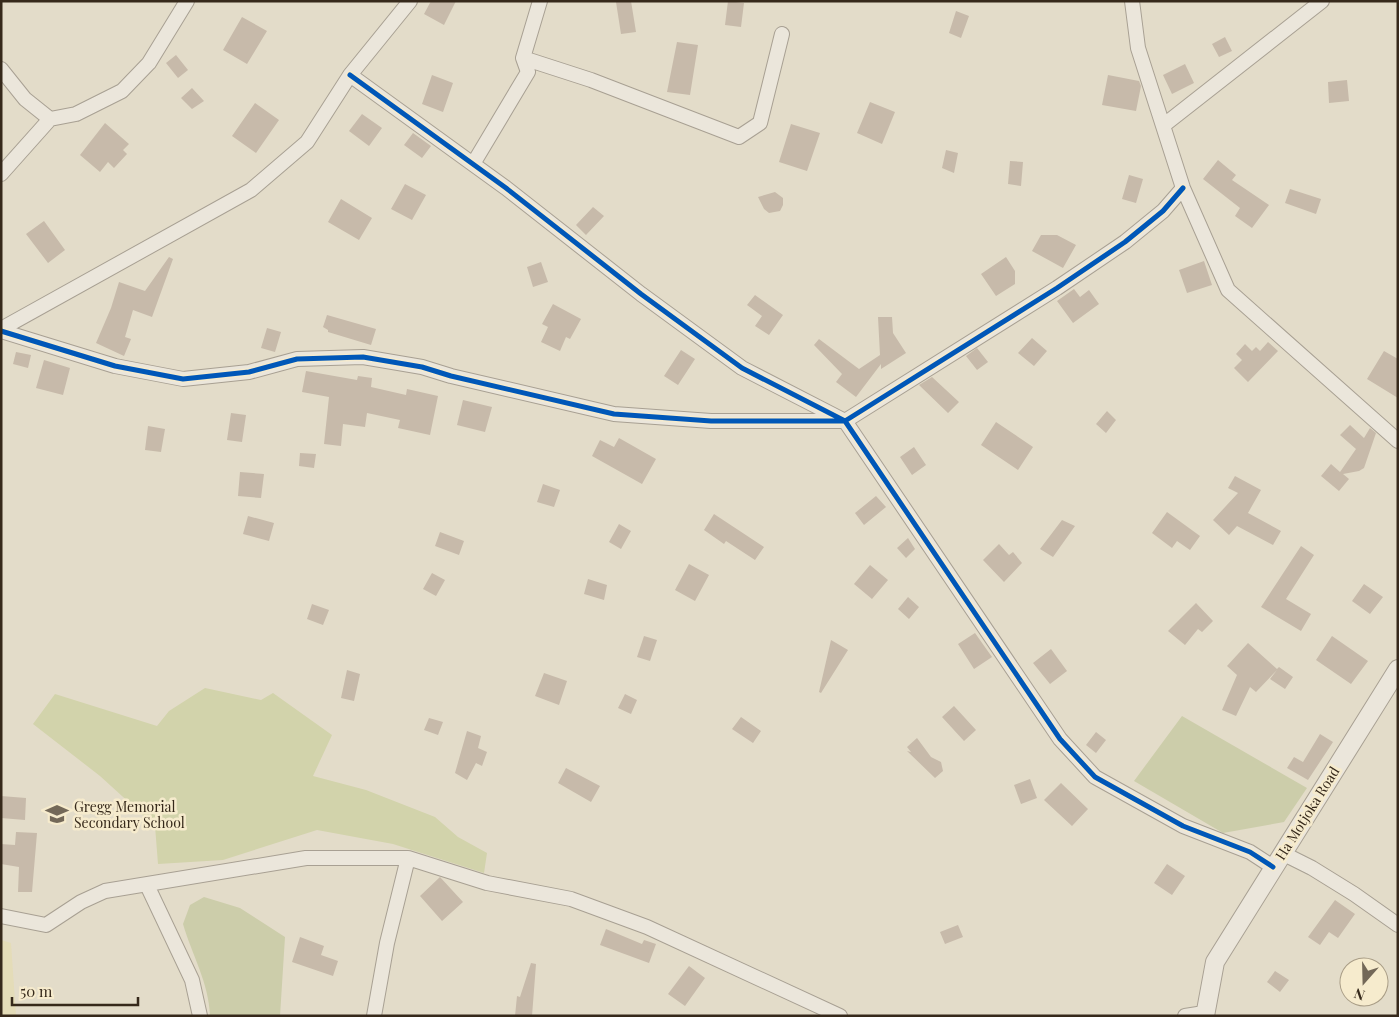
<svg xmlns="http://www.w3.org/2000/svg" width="1399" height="1017" font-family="'Playfair Display',serif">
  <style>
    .farmland { fill: #e4dcb8 }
    .green { fill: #d2d3ab }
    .cemetery { fill: #cccdaa }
    .building { fill: #c7baaa }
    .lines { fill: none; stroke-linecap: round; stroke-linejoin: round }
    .minor-casing { stroke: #a8a093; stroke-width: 16 }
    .tertiary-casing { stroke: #a8a093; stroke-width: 20 }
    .minor { stroke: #ebe6db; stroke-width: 14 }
    .tertiary { stroke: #ebe6db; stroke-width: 18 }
    .cycleway-casing { stroke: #f6ebcd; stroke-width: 8 }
    .cycleway { stroke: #0057b8; stroke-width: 5 }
    .labels { text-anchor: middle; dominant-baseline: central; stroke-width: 5; stroke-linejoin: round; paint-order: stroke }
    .poi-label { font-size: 14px; fill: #36291b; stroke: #f6ebcd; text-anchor: start }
    .street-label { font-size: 14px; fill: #36291b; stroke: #f6ebcd }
  </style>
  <rect width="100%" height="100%" fill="#e3dcc9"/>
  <!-- farmland -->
  <path class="farmland" d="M1 940 11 943 16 1016H1Z"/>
  <!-- green -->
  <path class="green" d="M205 688 261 700 273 693 332 735 313 776 366 790 435 817 458 837 487 853 484 873 393 844 317 830 223 860 158 864 155 826 100 776 33 724 55 694 157 726 169 711Z"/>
  <!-- cemetery -->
  <path class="cemetery" d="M1182 716 1307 788 1284 822 1223 833 1134 781Z
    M204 897 240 908 285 937 280 1016H210C209 983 192 955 183 924L190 905Z"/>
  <!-- building -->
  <path class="building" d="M431 1H456L444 25 424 14Z
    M631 1 636 32 621 34 616 2Z
    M728 1 744 3 741 27 725 25Z
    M956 11 969 16 961 38 949 33Z
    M242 17 267 31 247 64 223 50Z
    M1225 37 1232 51 1219 57 1212 44Z
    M677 42 698 45 690 95 667 92Z
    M176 55 188 70 178 78 166 63Z
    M1185 64 1194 83 1172 94 1163 75Z
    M432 75 453 83 443 112 422 104Z
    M1108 75 1139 81 1141 86 1136 111 1102 105Z
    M1347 80 1349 101 1329 103 1328 82Z
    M192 88 204 101 192 109 181 98Z
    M870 102 895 112 882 144 857 133Z
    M255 103 279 120 256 153 232 136Z
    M362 114 382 128 369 146 349 131Z
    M105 123 129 144 123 150 127 154 114 168 108 162 100 172 80 155Z
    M791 124 820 133 807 171 779 162Z
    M413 133 431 146 422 158 404 145Z
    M946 150 958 153 954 173 942 168Z
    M1218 160 1236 175 1232 180 1269 205 1252 228 1235 216 1240 208 1203 179Z
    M1010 161 1023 162 1021 186 1008 184Z
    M1129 175 1143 179 1136 203 1122 199Z
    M405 184 426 195 412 220 391 209Z
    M1290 189 1321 199 1316 214 1285 203Z
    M775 192 783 198V205L780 211 769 213 764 209 758 197Z
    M341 199 372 218 359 240 328 222Z
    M593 207 604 216 586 235 576 225Z
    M44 221 65 250 48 263 26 234Z
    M1041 235H1057L1076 245 1063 268 1032 251Z
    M169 257 173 259 152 317 133 310 125 337 131 339 124 356 96 343 111 308 119 282 145 291Z
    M1006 257 1015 271V284L996 296 981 274Z
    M1204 261 1212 285 1187 293 1179 270Z
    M541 262 548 282 533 287 527 267Z
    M1074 289 1080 297 1089 290 1099 304 1073 323 1057 301Z
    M755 295 783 315 769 335 755 326 762 316 747 305Z
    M553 304 581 319 570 339 566 337 560 351 541 342 548 327 542 324Z
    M327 315 376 329 371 345 328 332V330L323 327Z
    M878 317H892L893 333 906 353 881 369V364L856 397 836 382 842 374 814 345 819 339 859 369 880 355Z
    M267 328 281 332 275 352 261 348Z
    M1032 338 1047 351 1034 366 1018 353Z
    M1268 342 1278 351 1248 382 1234 368 1242 360 1236 354 1245 344 1252 351 1256 347 1260 351Z
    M977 348 988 362 977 370 966 356Z
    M681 350 695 359 678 385 664 376Z
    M1384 351 1398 359V398L1367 379Z
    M16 352 31 355 28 368 13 364Z
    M44 360 70 368 63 395 36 388Z
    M306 371 357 380 358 376 372 378 371 387 406 395 407 389 438 396 430 435 398 428 400 420 367 413 365 427 343 424 341 446 324 444 329 397 302 392Z
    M932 377 959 402 948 413 919 385Z
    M463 400 492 407 485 432 457 425Z
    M1107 411 1116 420 1106 433 1096 424Z
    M231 413 246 415 242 442 227 440Z
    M996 422 1033 447 1018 470 981 445Z
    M1350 425 1364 438 1370 428 1376 433 1364 468 1359 471 1343 474 1349 479 1339 491 1321 476 1331 464 1340 472 1356 449 1340 435Z
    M148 426 165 429 161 452 145 450Z
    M619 438 656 459 642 484 592 456 600 440 614 447Z
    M914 447 926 465 912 475 900 457Z
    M300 453 316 454 314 468 299 466Z
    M240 472 264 474 261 498 238 496Z
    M1235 476 1261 490 1248 513 1281 531 1273 545 1237 526 1229 535 1213 520 1238 493 1228 488Z
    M543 484 560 490 554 507 537 502Z
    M876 496 886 507 864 525 855 513Z
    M1167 512 1200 536 1190 550 1177 541 1172 548 1152 533Z
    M714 514 764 547 755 560 726 541 724 544 704 530Z
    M248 516 274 523 269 541 243 534Z
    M1062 520 1075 526 1053 557 1040 549Z
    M619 524 631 531 621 549 609 542Z
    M440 532 464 541 459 555 435 546Z
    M908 538 915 549 906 558 897 548Z
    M999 544 1009 555 1013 552 1022 563 1004 582 983 560Z
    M1301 546 1314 555 1286 599 1311 614 1301 631 1261 607Z
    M689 564 709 575 695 601 675 590Z
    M870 565 888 580 872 599 854 584Z
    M432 573 445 580 436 596 423 589Z
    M588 579 607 585 604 600 584 594Z
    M1364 584 1383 597 1370 614 1352 601Z
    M908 597 919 607 909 619 898 609Z
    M1196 603 1213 621 1202 632 1198 629 1185 645 1168 631Z
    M312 604 329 610 323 625 307 619Z
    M975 633 992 657 974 669 958 644Z
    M644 636 657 640 650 661 637 657Z
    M1332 636 1368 661 1351 684 1316 660Z
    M831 640 848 650 821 693 819 692Z
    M1248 643 1277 669 1279 667 1293 677 1285 689 1270 679 1277 670 1256 692 1250 687 1236 716 1222 710 1237 675 1227 666Z
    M1051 649 1067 671 1050 684 1033 663Z
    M347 670 360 674 354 701 341 698Z
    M544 673 567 681 559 705 535 696Z
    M625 694 637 700 631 714 618 708Z
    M954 706 976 730 964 741 942 717Z
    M741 717 761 731 753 743 732 729Z
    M429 718 443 722 438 735 424 730Z
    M467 731 481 736 478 748 487 752 482 766 476 763 467 780 455 773Z
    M1096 732 1106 740 1096 753 1086 745Z
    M1320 734 1333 742 1308 780 1287 768 1294 757 1303 762Z
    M917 738 931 757 941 762 943 771 935 778 907 751 911 752 907 747Z
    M566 768 600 786 591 802 558 783Z
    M1030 779 1037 798 1021 804 1014 785Z
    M1061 783 1088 809 1072 826 1044 800Z
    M1 796 26 798 25 820 1 818Z
    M16 832 37 833 32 892H18L19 867 1 864V844L15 845Z
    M1167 864 1185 876 1172 895 1154 883Z
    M440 877 463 902 442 921 420 896Z
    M1335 900 1355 914 1338 938 1329 932 1320 945 1308 937Z
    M958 925 963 937 945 944 940 932Z
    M606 929 642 944 644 940 656 944 649 963 600 945Z
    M300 937 324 946 321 955 338 961 333 976 292 962Z
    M531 963 536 964 532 1016H515L517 996 520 997Z
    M689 966 705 978 685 1006 668 994Z
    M1275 971 1289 980 1280 992 1267 982Z"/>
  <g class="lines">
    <defs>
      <path id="minor" d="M1132 1 1138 48 1183 188 1228 290 1398 441
        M523 58 591 80 739 137 760 123 782 34
        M1 69 25 99 50 119
        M350 75 506 188 641 294 742 368 845 421 1060 739 1095 777 1183 826 1250 852 1273 867
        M1164 125 1322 1
        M473 164 528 72 523 58 540 1
        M1 174 50 119 76 114 122 91 149 63 187 1
        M1 329 251 190 307 142 350 75 410 1
        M1 331 115 366 183 379 249 372 297 359 363 357 422 367 451 376 614 414 711 421H845L1057 288 1125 242 1163 211 1183 188
        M1282 853 1312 868 1354 894 1398 925
        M147 885 192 980 200 1016
        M1 916 46 925 81 902 105 891 306 858H408L487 883 571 899 647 927 840 1016
        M374 1016 387 943 408 858
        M1185 1016 1204 1013"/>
      <path id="tertiary" d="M1205 1016 1215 962 1398 669"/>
    </defs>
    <!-- minor casing -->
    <use href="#minor" class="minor-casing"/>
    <!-- tertiary casing -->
    <use href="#tertiary" class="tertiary-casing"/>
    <!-- minor -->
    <use href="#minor" class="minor"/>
    <!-- tertiary -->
    <use href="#tertiary" class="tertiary"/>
    <defs>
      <path id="cycleway" d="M350 75 506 188 641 294 742 368 845 421 1060 739 1095 777 1183 826 1250 852 1273 867
        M1 331 115 366 183 379 249 372 297 359 363 357 422 367 451 376 614 414 711 421H845L1057 288 1125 242 1163 211 1183 188"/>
    </defs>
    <!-- cycleway casing -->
    <use href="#cycleway" class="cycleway-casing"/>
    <!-- cycleway -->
    <use href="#cycleway" class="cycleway"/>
  </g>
  <!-- icons -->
  <defs>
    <symbol id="school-bare" viewBox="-9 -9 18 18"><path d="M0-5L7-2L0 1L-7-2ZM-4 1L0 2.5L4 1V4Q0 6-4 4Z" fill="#736858" stroke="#f6ebcd" stroke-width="2.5" paint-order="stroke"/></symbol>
  </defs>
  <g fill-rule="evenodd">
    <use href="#school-bare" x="41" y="798" width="32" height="32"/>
  </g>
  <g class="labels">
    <!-- poi labels -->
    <g class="poi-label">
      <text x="74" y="806">Gregg Memorial<tspan x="74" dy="16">Secondary School</tspan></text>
    </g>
    <!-- street labels -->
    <g class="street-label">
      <text transform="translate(1307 813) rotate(-58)">Ha Motjoka Road</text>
    </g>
  </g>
  <!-- border -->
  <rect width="1399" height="1017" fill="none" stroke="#36291b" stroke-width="5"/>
  <!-- north arrow -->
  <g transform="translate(1364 982) rotate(200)"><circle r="24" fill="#f6ebcd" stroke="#a99d86"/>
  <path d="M0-4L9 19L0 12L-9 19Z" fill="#736858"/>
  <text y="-8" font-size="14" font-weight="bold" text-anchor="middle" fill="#36291b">N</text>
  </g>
  <!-- scale -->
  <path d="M12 997v8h126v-8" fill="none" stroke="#36291b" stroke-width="2.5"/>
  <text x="20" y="997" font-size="15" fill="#36291b" stroke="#f6ebcd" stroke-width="4" paint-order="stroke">50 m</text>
</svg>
